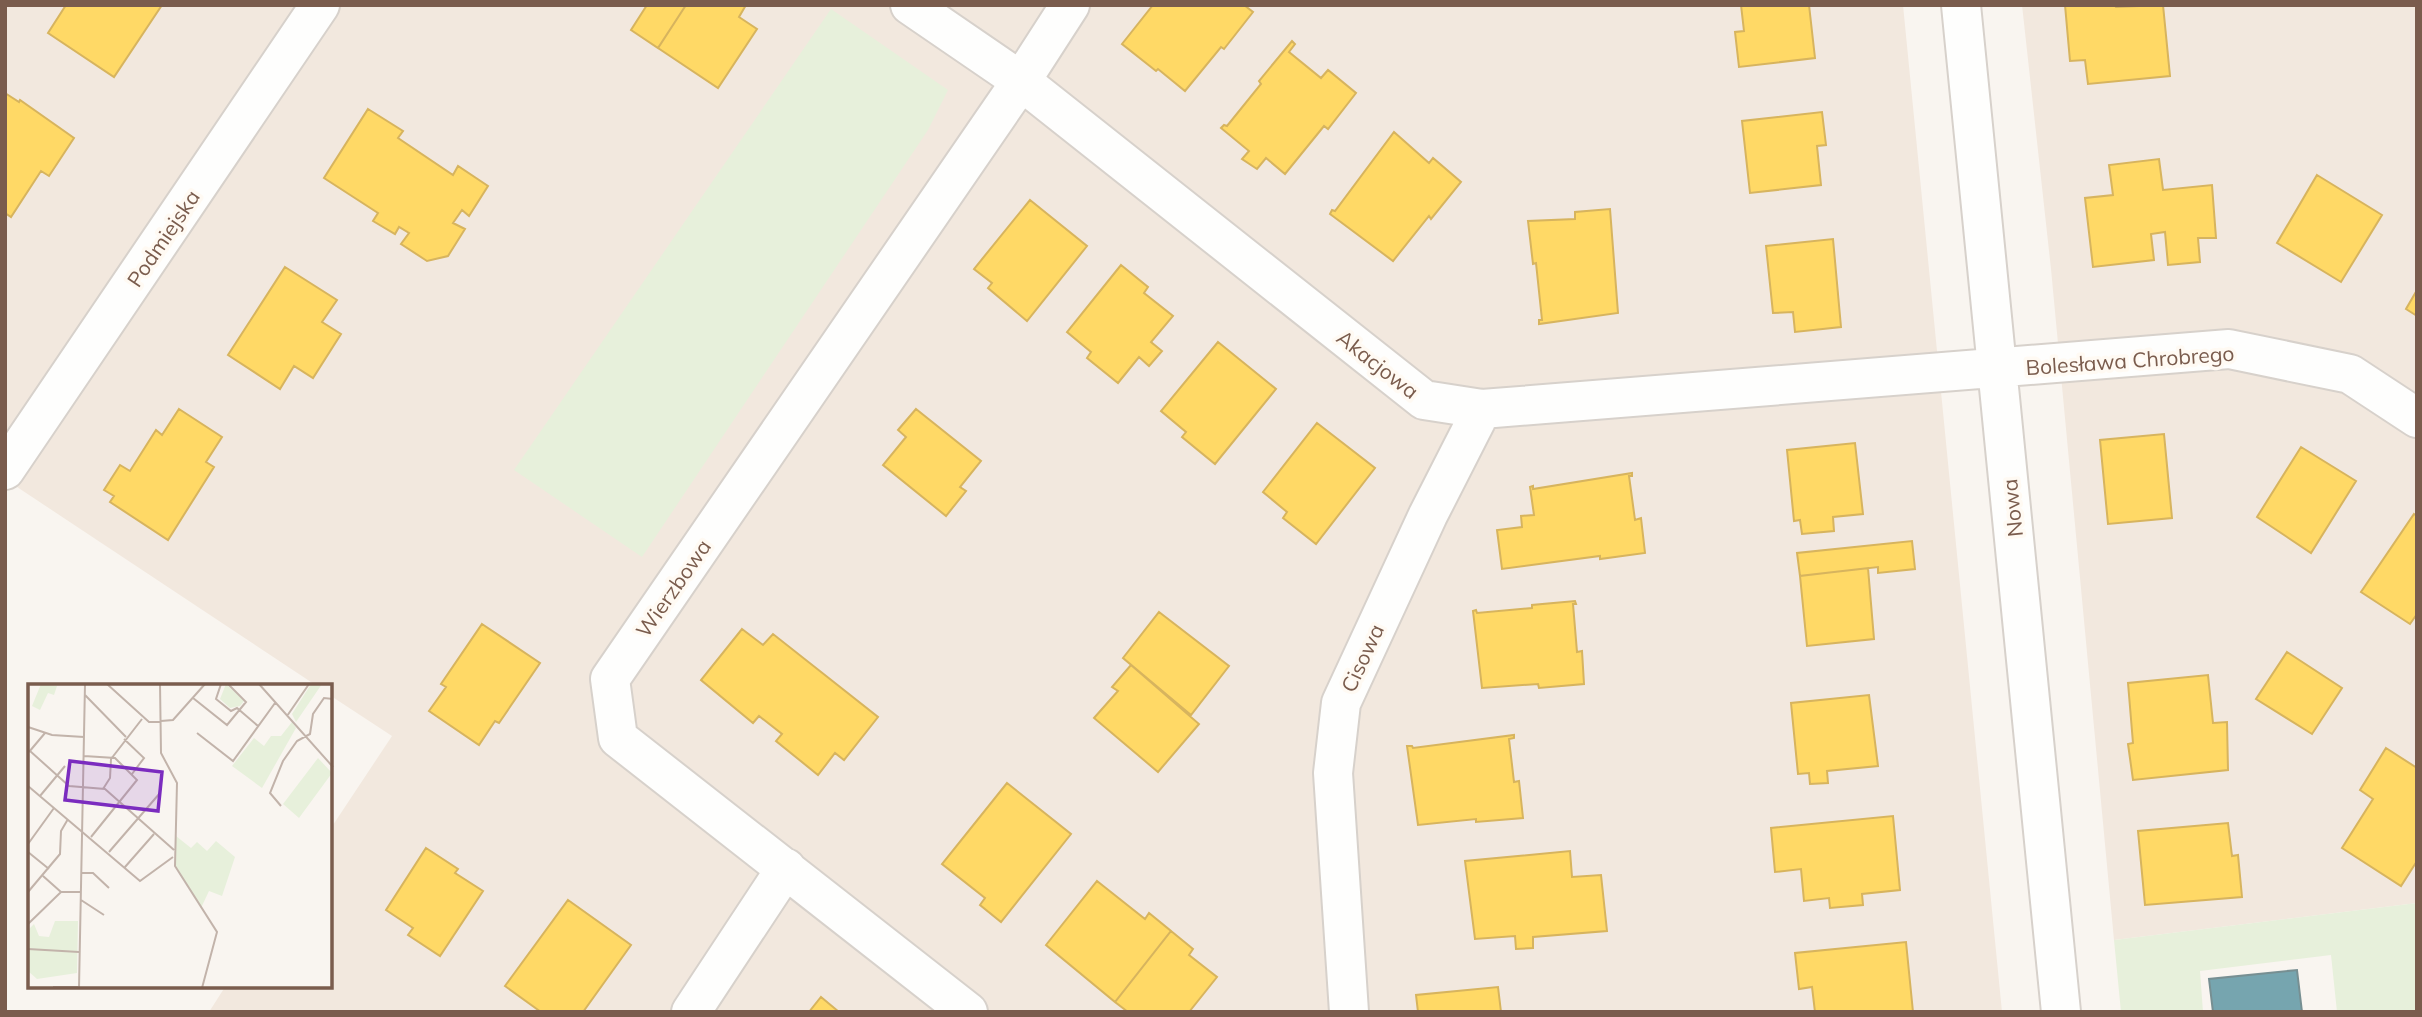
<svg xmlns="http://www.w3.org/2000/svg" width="2422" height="1017" font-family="Mulish,sans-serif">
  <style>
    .residential { fill: #f2e8de }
    .green { fill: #e7f0db }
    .homes { fill: #ffd966; stroke: #d7b45e; stroke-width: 2 }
    .public { fill: #76a5af; stroke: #778f92; stroke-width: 2 }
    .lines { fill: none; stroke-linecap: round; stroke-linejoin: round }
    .street-casing { stroke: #d7d1cb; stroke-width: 42 }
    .street { stroke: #fefefd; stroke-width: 38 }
    .labels { text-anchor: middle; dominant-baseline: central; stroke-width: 7; stroke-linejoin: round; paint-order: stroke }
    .street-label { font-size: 21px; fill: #7a5c4d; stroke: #fffaf3 }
    .inset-road { fill: none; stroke: #c2b3aa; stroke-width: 2 }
    .view { fill: #7b2cbf; fill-opacity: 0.15; stroke: #7b2cbf; stroke-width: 3.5 }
    .inset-edge { fill: none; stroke: #7a5c4d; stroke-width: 3.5 }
  </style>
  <rect width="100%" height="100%" fill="#f9f5f0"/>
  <!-- residential -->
  <path class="residential" d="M5 5H1903L2002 1012H209L225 987H331V828L392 736 331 696V686H317L5 479Z
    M2022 5H2417V903L2114 940 2051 269Z"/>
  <!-- green -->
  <path class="green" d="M831 9 948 90 928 130 642 557 514 470Z
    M2417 903V1012H2337L2331 955 2200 971 2203 1012H2121L2114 940Z"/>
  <!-- homes -->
  <path class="homes" d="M66 5H162L114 77 48 33Z
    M647 5H686L658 48 631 30Z
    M686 5H746L739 17 757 29 718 88 658 48Z
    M1153 5H1244L1253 12 1224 49 1221 47 1185 91 1158 69 1156 71 1122 44Z
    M1741 5H1809L1815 58 1739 67 1735 32 1744 31Z
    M2065 5H2115L2116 7 2163 5 2170 76 2088 84 2085 60 2070 61Z
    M1292 41 1295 44 1289 52 1321 78 1328 70 1356 93 1328 129 1324 126 1285 174 1266 158 1257 169 1242 159 1249 151 1221 128 1224 125 1227 126 1261 84 1259 81Z
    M5 93 19 102 20 100 74 138 49 176 41 171 11 217 5 213Z
    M368 109 403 131 398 138 453 175 458 166 488 186 469 216 462 210 453 223 465 229 448 256 427 261 401 244 409 233 399 227 395 234 373 221 378 213 324 178Z
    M1822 112 1826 145 1817 146 1821 185 1750 193 1742 121Z
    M1394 132 1429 163 1433 158 1461 182 1431 219 1429 216 1393 261 1330 214 1332 210 1335 211Z
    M2159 159 2163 190 2212 185 2216 238H2198L2200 262 2168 265 2165 232 2151 234 2154 260 2093 267 2085 198 2113 195 2109 165Z
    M2317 175 2382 215 2341 282 2277 243Z
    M1030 200 1087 246 1027 321 988 288 992 283 974 269Z
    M1610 209 1618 313 1539 324V320H1542L1536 263 1533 264 1528 221 1575 219V212Z
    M1833 239 1841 327 1795 332 1793 312 1773 313 1766 246Z
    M1121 265 1148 287 1144 293 1173 316 1151 342 1162 351 1149 366 1139 357 1118 383 1087 358 1091 352 1067 332Z
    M285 267 337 300 322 322 341 334 313 378 294 366 280 389 228 355Z
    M2417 290V316L2406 309Z
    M1218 342 1276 389 1215 464 1182 437 1186 432 1161 411Z
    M179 409 222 437 206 462 214 467 168 540 110 502 114 496 104 490 120 465 130 471 156 430 162 435Z
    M916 409 981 461 960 487 966 491 946 516 883 465 906 437 898 430Z
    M1317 423 1375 468 1316 544 1283 518 1287 512 1263 492Z
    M2164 434 2172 518 2108 524 2100 440Z
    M1855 443 1863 514 1833 517 1834 531 1802 534 1800 520 1794 521 1787 450Z
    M2301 447 2356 481 2311 553 2257 517Z
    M1632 473V476H1629L1635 520 1641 518 1645 553 1600 559V556L1502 569 1497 530 1522 527 1521 516 1534 515 1530 487 1533 486V489Z
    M2414 514 2417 516V614L2410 624 2361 592Z
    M1912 541 1915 569 1878 573V567L1800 576 1797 553Z
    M1868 568 1874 639 1807 646 1800 576Z
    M1575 601 1576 604H1573L1577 652 1582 651 1584 684 1539 688 1538 684 1482 688 1473 611 1476 610 1477 613 1532 608V605Z
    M1159 612 1229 666 1191 715 1123 658Z
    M482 624 540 663 499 723 495 721 479 745 429 711 446 687 441 684Z
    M742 629 763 645 773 634 878 717 844 760 835 753 818 775 776 741 782 734 759 716 753 723 701 680Z
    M2287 652 2342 688 2312 734 2256 699Z
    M1131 665 1199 724 1158 772 1094 718 1118 691 1112 687Z
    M2208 675 2213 723 2227 722 2228 770 2133 780 2128 744 2133 743 2128 683Z
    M1869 695 1878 766 1827 771 1828 783 1810 784 1809 773 1798 774 1791 703Z
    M1514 735V738L1509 739 1514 782 1519 781 1523 818 1476 822V819L1418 825 1407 746H1412L1413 748Z
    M2386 748 2417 768V861L2401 886 2342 848 2373 799 2360 790Z
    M1007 783 1071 834 1001 922 980 905 985 898 942 864Z
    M1893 816 1900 890 1862 894 1863 905 1830 908 1829 898 1804 901 1801 869 1775 872 1771 828Z
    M2228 823 2232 856 2238 855 2242 897 2145 905 2138 831Z
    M426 848 458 869 455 873 483 891 440 956 408 935 413 928 386 910Z
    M1570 851 1572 877 1601 875 1607 931 1533 937V948L1516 949 1515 936 1475 939 1465 861Z
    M1097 881 1145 919 1149 913 1171 931 1115 1002 1046 945Z
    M568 900 631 945 583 1012H541L505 986Z
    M1171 931 1193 949 1189 955 1217 977 1189 1012H1128L1115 1002Z
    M1906 942 1913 1012H1815L1812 987 1799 989 1795 953Z
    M1498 987 1501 1012H1418L1416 995Z
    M821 997 839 1012H809Z"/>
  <!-- public -->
  <path class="public" d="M2297 970 2302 1012H2213L2209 979Z"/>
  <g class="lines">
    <defs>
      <path id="street" d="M910 5 1021 81 1424 400 1482 409 2229 349 2350 374 2417 418
        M1961 5 2061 1012
        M5 470 320 5
        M691 1012 786 868
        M968 1012 618 738 610 679 1021 81 1070 5
        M1349 1012 1333 773 1341 703 1428 515 1482 409"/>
    </defs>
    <!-- street casing -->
    <use href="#street" class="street-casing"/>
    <!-- street -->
    <use href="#street" class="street"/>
  </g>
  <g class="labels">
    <!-- street labels -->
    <g class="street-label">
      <text transform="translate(163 238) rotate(-56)">Podmiejska</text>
      <text transform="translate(2130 360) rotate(-4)">Bolesława Chrobrego</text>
      <text transform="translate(1378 364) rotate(38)">Akacjowa</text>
      <text transform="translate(2012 508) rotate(-96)">Nowa</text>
      <text transform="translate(673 588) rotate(-55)">Wierzbowa</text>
      <text transform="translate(1362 658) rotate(-65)">Cisowa</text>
    </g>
  </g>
  <!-- overview -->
  <g transform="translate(28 684)">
    <rect width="304" height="304" fill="#f9f5f0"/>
    <path d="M13 0 29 2 26 11 20 9 12 26 4 22ZM198 0 216 17 212 22 202 24 192 15ZM283 0H294L268 38 264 30ZM264 38 268 44 234 104 204 82 226 54 236 62 243 52H253ZM290 74 304 89 271 134 255 120ZM148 152 163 164 169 158 179 167 188 157 207 173 194 212 181 207 173 224 148 182ZM27 237H50L49 289 9 295 0 287V246L6 240 11 252 21 253Z" fill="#e7f0db"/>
    <path class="inset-road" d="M79 0 121 38 145 36 177 0M132 0 133 69 149 99 147 182 189 248 174 304M193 0 188 15 203 27 209 24 230 42M231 0 305 83M57 11 98 53M165 14 199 41 218 18 200 0M259 32 281 0M0 43 24 51 56 53M169 49 205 77 247 19M96 55 116 74 104 90M2 67 41 102 77 105 146 166M1 68 17 49M56 72 87 74 109 96 63 153M0 102 112 197 145 173M75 105 82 94 83 75 114 35M12 112 37 82M253 122 242 109 255 77 269 57 282 50 285 30 296 14 305 15M0 160 26 124M0 168 21 185M81 168 132 109M97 183 126 150M53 189H65L81 204M15 192 33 208M0 208 32 170 33 147 40 135M53 216 76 231M0 240 33 208H53M0 265 51 268M25 303H51M51 304 57 0"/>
    <path class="view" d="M42 77 134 88 130 127 37 116Z"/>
    <rect width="304" height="304" class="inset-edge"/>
  </g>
  <!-- border -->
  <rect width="2422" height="1017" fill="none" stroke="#7a5c4d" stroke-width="14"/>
</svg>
